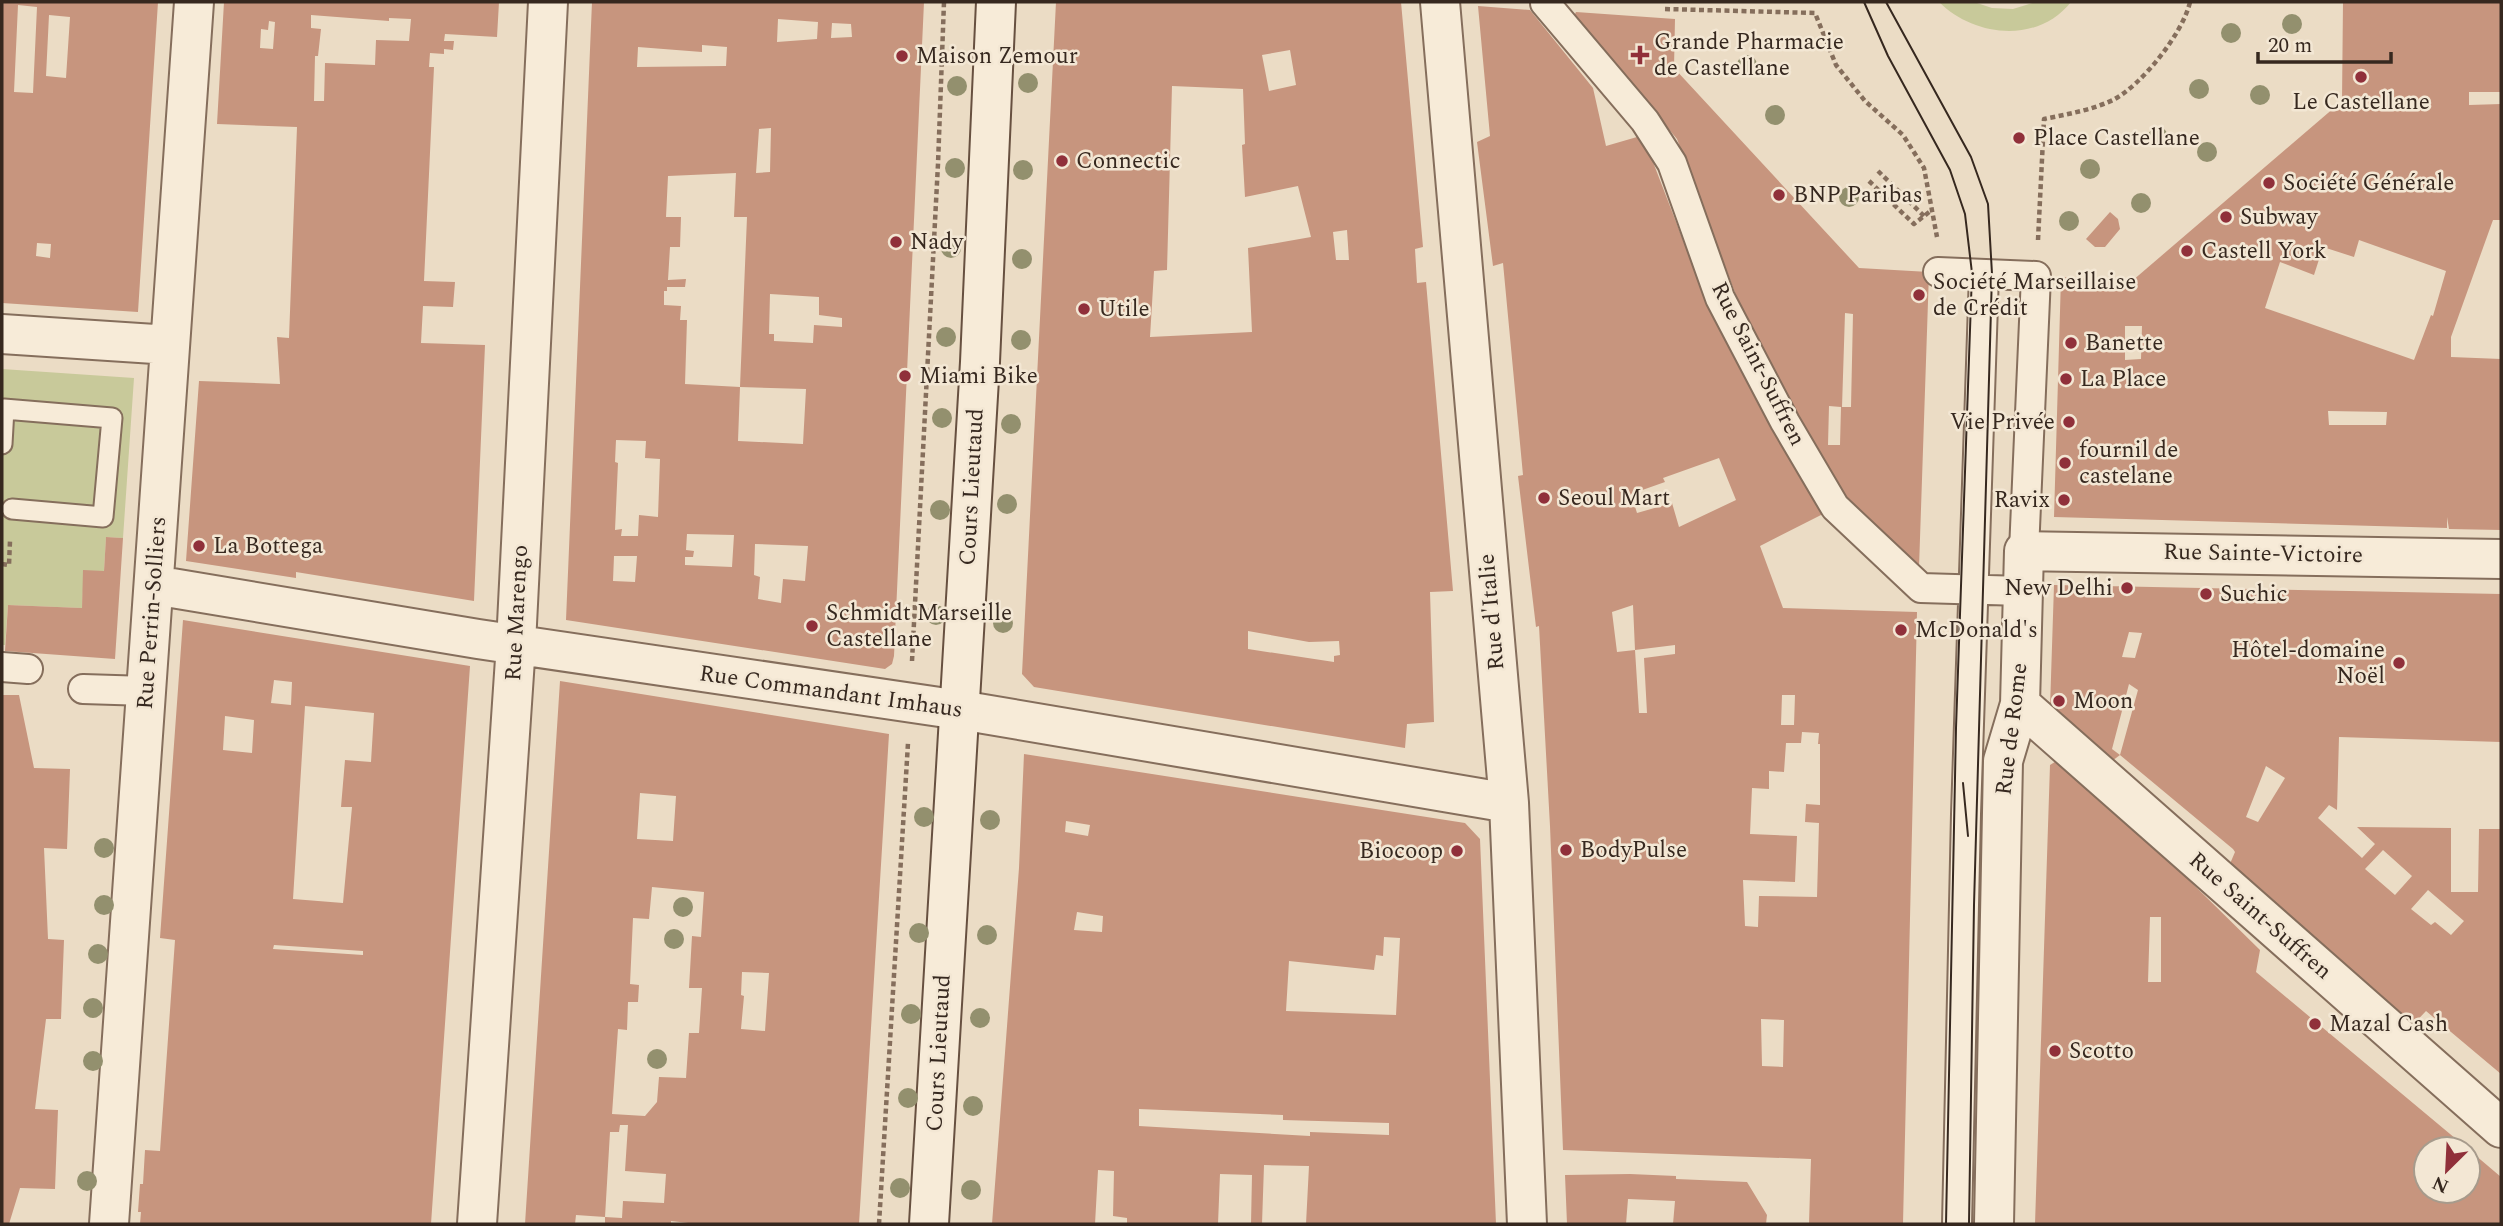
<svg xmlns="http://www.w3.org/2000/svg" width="2503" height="1226" font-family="Spectral,serif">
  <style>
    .green { fill: #c8c99a }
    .building { fill: #c7957e; fill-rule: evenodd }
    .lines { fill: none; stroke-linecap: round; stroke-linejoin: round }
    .service-casing { stroke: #856e5c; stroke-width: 23 }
    .pedestrian-casing { stroke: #856e5c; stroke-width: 32 }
    .minor-casing { stroke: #856e5c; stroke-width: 42 }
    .secondary-casing { stroke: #675040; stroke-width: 42 }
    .path { stroke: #856e5c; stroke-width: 4.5; stroke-dasharray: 5 3.5; stroke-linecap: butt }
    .service { stroke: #f7ebd8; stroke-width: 19 }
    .pedestrian { stroke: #f7ebd8; stroke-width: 28 }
    .minor { stroke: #f7ebd8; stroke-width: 38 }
    .secondary { stroke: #f7ebd8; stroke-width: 38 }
    .tram { stroke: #36281f; stroke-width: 2 }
    .tree { fill: #93906e }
    .poi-dot { fill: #90303a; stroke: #f3e7d4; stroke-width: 2.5 }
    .labels { text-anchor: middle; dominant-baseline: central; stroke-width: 5; stroke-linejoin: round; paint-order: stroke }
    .poi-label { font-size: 23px; fill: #36281f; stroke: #f3e7d4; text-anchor: start }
    .street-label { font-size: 23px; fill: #36281f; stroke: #f3e7d4 }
  </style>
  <rect width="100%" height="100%" fill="#ebdcc5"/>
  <!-- green -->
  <path class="green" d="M1939 2H1974L1992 8 2013 9 2036 2H2071C2038 44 1974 37 1939 2Z
    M2 369 134 378 123 538 106 537 104 571H84L82 608 8 605 5 645H2Z"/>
  <!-- building -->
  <path class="building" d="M2 2H158L138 312 2 303ZM18 5 37 7 33 93 14 92ZM49 15 70 17 66 78 46 76ZM37 243 51 244 50 258 36 256Z
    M224 2H499L497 37 445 34 444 41H454L453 50 444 49V54L430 53 429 67H434L424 281 455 282 453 307 423 306 421 343 485 345 474 601 296 572V578L186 561 199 381 280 384 277 337 289 338 297 127 217 124ZM311 15 389 21V18L411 19 409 41 376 40 375 65 325 63 324 101H314L315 56H318L321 29 311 28ZM269 21 275 22 273 49 260 48 261 29 268 30Z
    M592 2H924L894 656 892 664 885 669 566 620ZM778 19 818 22 817 39 777 42ZM832 23 851 24 852 37 831 38ZM702 45 727 47 726 66 637 67 638 47 702 52ZM771 128 770 172 756 173 759 129ZM736 173 734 217H747L740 387 685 384 687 320H680L681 306 664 305V291H667V287H685L686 279 668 280 670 247H680L681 217H666L668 176ZM770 294 819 297V315L842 318V327L814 325 813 343 774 341V334H769ZM740 387 806 389 803 444 738 441ZM616 440 646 441 645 458 660 459 658 517 639 515 638 536H621L622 529 615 530 618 463 615 462ZM687 534 734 535 732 567 685 565V557H693L694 551 686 550ZM755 544 808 546 805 581 783 579 781 603 758 599 760 577 754 575ZM614 556H637L635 582 613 581Z
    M1056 2H1401L1423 247 1415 249 1417 283 1426 282 1453 591 1430 592 1434 722 1407 724 1405 748 1034 687 1022 674ZM1290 50 1296 85 1269 91 1262 55ZM1172 86 1243 89 1245 144 1242 145 1245 197 1298 186 1311 237 1248 248 1252 332 1150 337 1154 271 1167 270ZM1347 230 1349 260H1336L1333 232ZM1248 631 1309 642 1339 641 1340 655 1334 656V662L1248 649Z
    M2343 2H2501V92H2469V105L2501 104V220H2493L2451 337V357L2501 359V530L2449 529 2447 517V528L2054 517 2061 277 2132 281 2342 101ZM2359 240 2446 271 2433 316 2431 315 2414 360 2265 308 2280 262 2314 275 2323 247 2354 257ZM2125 326H2142L2141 359 2125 360ZM2328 411 2387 412 2386 425H2329Z
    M1478 6 1530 10 1593 88 1606 146 1637 137 1648 149 1693 266 1758 404 1823 514 1760 546 1783 608 1917 612 1903 1224H1809L1811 1159 1563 1150 1550 826 1539 626 1536 627 1518 476 1523 475 1503 263 1493 266 1477 142 1490 136ZM1719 458 1736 500 1679 527 1672 503 1637 513 1631 494 1665 482 1663 478ZM1633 605 1635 650 1675 645V654L1644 658 1647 713H1639L1635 650 1617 652 1612 612ZM1782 695H1795L1794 725H1781ZM1802 732 1819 733 1818 744H1820V805L1806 804 1805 822 1819 823 1817 897 1759 896 1758 927 1745 926 1743 880 1795 882 1797 836 1750 834 1752 788 1769 789V771L1784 772 1786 743H1801ZM1761 1019 1784 1020 1783 1067 1762 1066Z
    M1576 12 1675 19 1674 68 1859 268 1929 272 1919 568 1847 501 1810 444 1740 306 1677 139 1574 16ZM1845 313 1853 314 1851 407H1842ZM1829 406 1841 407 1840 445H1828Z
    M2110 212 2118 219 2120 229 2105 247H2095L2086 239Z
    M106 537 123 538 115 659 5 651 8 605 82 608 83 570 104 571Z
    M2054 585 2501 594V742L2339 737 2337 810 2329 805 2318 818 2362 858 2375 844 2357 827 2451 828V892H2478L2479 829H2501V1074L2426 1011 2408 1030 2229 866 2235 852 2233 849 2120 755 2138 690 2129 684 2112 749 2120 755 2112 761 2050 708ZM2129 632 2142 633 2135 658 2122 657ZM2266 766 2285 778 2258 822 2246 817ZM2383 850 2412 876 2395 895 2365 869ZM2428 890 2464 921 2451 935 2435 922 2431 925 2411 909Z
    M183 620 470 666 431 1224H140L141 1212H138L140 1184H143L145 1150 160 1151 175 940 160 938ZM274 680 292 682 291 705 271 703ZM305 706 374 713 371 762 345 760 341 807H352L343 903 293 899ZM225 716 254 720 252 753 223 750ZM274 945 363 951V955L273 949Z
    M560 681 889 734 859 1224H697L671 1221V1224H605V1217L622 1218 623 1201 664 1203 666 1174 625 1171 628 1125H620L619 1132H610L605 1217 576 1215 575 1224H525ZM640 793 676 796 673 841 637 839ZM652 887 704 892 701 937 692 936 689 988H702L699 1033H689L686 1078 659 1077 657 1102 645 1116 612 1114 618 1029 627 1030 628 1002H638L639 985 630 984 633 918 649 919ZM742 972 769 973 765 1031 741 1029 744 996 741 995Z
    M2 695H19L34 768 70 769 67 849 44 848 48 939 64 940 61 1019H46L35 1109 58 1110 55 1189 20 1188 9 1224H2Z
    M1024 754 1465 823 1480 839 1496 1224H1306L1309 1166 1264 1165 1262 1224H1251L1252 1175 1220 1174 1218 1224H1127V1218L1113 1216 1114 1171 1098 1170 1095 1224H992L1019 868ZM1066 821 1090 825 1088 836 1065 832ZM1077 912 1103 916 1102 932 1074 930ZM1384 937 1400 938 1396 1015 1286 1011 1289 961 1374 970 1376 955 1383 956ZM1139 1109 1283 1115V1120L1389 1123V1135L1310 1132V1136L1139 1126Z
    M2058 760 2143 835 2260 950 2256 972 2468 1149H2426V1191H2468V1149L2501 1177V1224H2035L2050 765ZM2150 917H2161V982H2148Z
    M1630 1174 1676 1176V1179L1747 1182 1767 1215 1766 1224H1673L1675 1201 1628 1199 1626 1224H1567L1565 1175Z"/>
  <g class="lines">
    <defs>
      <path id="service" d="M2 444 4 409 112 418 103 517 12 509"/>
      <path id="pedestrian" d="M1545 3 1645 121 1672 163 1720 298 1785 422 1835 507 1921 588 2022 591
        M1938 272 2036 276 2024 551
        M2 667 28 669
        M83 689 147 691
        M1957 1224 1966 814 1984 274"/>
      <path id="minor" d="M1440 2 1509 803 1527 1224
        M2 334 170 345
        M154 585 478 639 960 710 1509 803
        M2020 704 2501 1128
        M109 1224 194 2
        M477 1224 516 644 548 2
        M1994 1224 2003 761 2020 704 2024 551 2501 559"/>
      <path id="secondary" d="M929 1224 980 362 996 2"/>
    </defs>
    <!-- service casing -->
    <use href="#service" class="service-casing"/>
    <!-- pedestrian casing -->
    <use href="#pedestrian" class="pedestrian-casing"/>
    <!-- minor casing -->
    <use href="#minor" class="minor-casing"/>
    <!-- secondary casing -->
    <use href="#secondary" class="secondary-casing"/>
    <!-- path -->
    <path class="path" d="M1665 9 1815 13 1836 65 1865 101 1903 135 1924 168 1937 237
      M1878 171 1924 216
      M1869 181 1914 224 1933 209
      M2038 240 2044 119C2068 114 2092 110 2113 100 2142 85 2183 33 2190 2
      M2 564 9 565 10 541
      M912 661 938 164 944 2
      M879 1224 908 743"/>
    <!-- service -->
    <use href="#service" class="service"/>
    <!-- pedestrian -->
    <use href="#pedestrian" class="pedestrian"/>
    <!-- minor -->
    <use href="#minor" class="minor"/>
    <!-- secondary -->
    <use href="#secondary" class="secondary"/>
    <!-- tram -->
    <path class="tram" d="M1864 2 1888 56 1950 170 1965 214 1972 273 1956 728 1946 1224
      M1886 2 1971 157 1988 204 1992 274 1974 905 1969 1224
      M1963 783 1968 836"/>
  </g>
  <!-- trees -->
  <g class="tree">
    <circle cx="2292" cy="24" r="10"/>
    <circle cx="2231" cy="33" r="10"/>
    <circle cx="1747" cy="65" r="10"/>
    <circle cx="1028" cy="83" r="10"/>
    <circle cx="957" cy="86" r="10"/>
    <circle cx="2199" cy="89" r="10"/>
    <circle cx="2260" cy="95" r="10"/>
    <circle cx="1775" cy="115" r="10"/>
    <circle cx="2158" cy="137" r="10"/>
    <circle cx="2207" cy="152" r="10"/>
    <circle cx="955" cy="168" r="10"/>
    <circle cx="2090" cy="169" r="10"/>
    <circle cx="1023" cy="170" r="10"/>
    <circle cx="1849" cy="197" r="10"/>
    <circle cx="2141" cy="203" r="10"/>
    <circle cx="2069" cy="221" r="10"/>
    <circle cx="951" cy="248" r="10"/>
    <circle cx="1022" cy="259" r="10"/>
    <circle cx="946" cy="337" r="10"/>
    <circle cx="1021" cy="340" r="10"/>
    <circle cx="942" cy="418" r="10"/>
    <circle cx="1011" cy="424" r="10"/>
    <circle cx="1007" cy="504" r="10"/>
    <circle cx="940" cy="510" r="10"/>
    <circle cx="936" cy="615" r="10"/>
    <circle cx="1003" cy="623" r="10"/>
    <circle cx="924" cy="817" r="10"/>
    <circle cx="990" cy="820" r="10"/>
    <circle cx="104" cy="848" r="10"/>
    <circle cx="104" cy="905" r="10"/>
    <circle cx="683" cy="907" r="10"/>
    <circle cx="919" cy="933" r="10"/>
    <circle cx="987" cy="935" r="10"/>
    <circle cx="674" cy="939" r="10"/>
    <circle cx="98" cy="954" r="10"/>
    <circle cx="93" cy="1008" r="10"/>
    <circle cx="911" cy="1014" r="10"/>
    <circle cx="980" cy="1018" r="10"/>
    <circle cx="657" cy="1059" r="10"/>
    <circle cx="93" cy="1061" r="10"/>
    <circle cx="908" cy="1098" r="10"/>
    <circle cx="973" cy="1106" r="10"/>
    <circle cx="87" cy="1181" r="10"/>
    <circle cx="900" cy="1188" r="10"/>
    <circle cx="971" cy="1190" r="10"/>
  </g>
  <!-- markers -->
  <g class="poi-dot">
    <path d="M1636.5 44.5h7v7h7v7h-7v7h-7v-7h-7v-7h7z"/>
    <circle cx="902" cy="56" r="7"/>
    <circle cx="2361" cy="77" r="7"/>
    <circle cx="2019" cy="138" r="7"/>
    <circle cx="1062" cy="161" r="7"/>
    <circle cx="2269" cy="183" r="7"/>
    <circle cx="1779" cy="195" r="7"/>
    <circle cx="2226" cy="217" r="7"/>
    <circle cx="896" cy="242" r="7"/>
    <circle cx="2187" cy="251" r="7"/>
    <circle cx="1919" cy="295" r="7"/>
    <circle cx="1084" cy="309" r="7"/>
    <circle cx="2071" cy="343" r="7"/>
    <circle cx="905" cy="376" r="7"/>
    <circle cx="2066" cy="379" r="7"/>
    <circle cx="2069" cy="422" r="7"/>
    <circle cx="2065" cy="463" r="7"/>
    <circle cx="1544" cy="498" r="7"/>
    <circle cx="2064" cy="500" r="7"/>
    <circle cx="199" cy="546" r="7"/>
    <circle cx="2127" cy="588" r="7"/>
    <circle cx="2206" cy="594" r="7"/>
    <circle cx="812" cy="626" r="7"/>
    <circle cx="1901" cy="630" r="7"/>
    <circle cx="2399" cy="663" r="7"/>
    <circle cx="2059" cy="701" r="7"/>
    <circle cx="1566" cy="850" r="7"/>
    <circle cx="1457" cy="851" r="7"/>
    <circle cx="2315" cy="1024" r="7"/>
    <circle cx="2055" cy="1051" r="7"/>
  </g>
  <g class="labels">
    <!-- poi labels -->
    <g class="poi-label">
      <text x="1654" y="42">Grande Pharmacie<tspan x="1654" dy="26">de Castellane</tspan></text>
      <text x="916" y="56">Maison Zemour</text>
      <text x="2361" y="102" text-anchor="middle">Le Castellane</text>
      <text x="2033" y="138">Place Castellane</text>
      <text x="1076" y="161">Connectic</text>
      <text x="2283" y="183">Société Générale</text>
      <text x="1793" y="195">BNP Paribas</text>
      <text x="2240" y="217">Subway</text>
      <text x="910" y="242">Nady</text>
      <text x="2201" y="251">Castell York</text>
      <text x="1933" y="282">Société Marseillaise<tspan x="1933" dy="26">de Crédit</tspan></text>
      <text x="1098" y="309">Utile</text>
      <text x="2085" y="343">Banette</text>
      <text x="919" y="376">Miami Bike</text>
      <text x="2080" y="379">La Place</text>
      <text x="2055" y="422" text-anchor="end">Vie Privée</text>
      <text x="2079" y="450">fournil de<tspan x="2079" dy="26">castelane</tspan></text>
      <text x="1558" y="498">Seoul Mart</text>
      <text x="2050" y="500" text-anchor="end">Ravix</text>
      <text x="213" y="546">La Bottega</text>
      <text x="2113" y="588" text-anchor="end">New Delhi</text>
      <text x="2220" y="594">Suchic</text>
      <text x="826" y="613">Schmidt Marseille<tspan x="826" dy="26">Castellane</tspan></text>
      <text x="1915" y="630">McDonald's</text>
      <text x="2385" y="650" text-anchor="end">Hôtel-domaine<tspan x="2385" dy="26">Noël</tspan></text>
      <text x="2073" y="701">Moon</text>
      <text x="1580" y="850">BodyPulse</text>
      <text x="1443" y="851" text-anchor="end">Biocoop</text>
      <text x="2329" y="1024">Mazal Cash</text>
      <text x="2069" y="1051">Scotto</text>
    </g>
    <!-- street labels -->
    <g class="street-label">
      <text transform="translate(1758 364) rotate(63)">Rue Saint-Suffren</text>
      <text transform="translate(972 487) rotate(-87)">Cours Lieutaud</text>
      <text transform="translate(2263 554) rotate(1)">Rue Sainte-Victoire</text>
      <text transform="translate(1492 612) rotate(-95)">Rue d'Italie</text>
      <text transform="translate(152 613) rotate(-86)">Rue Perrin-Solliers</text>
      <text transform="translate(517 613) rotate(-87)">Rue Marengo</text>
      <text transform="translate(831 692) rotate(8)">Rue Commandant Imhaus</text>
      <text transform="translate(2012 729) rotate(-83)">Rue de Rome</text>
      <text transform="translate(2260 916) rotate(41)">Rue Saint-Suffren</text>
      <text transform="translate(939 1053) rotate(-87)">Cours Lieutaud</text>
    </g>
  </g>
  <!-- border -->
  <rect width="2503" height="1226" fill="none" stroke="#36281f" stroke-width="7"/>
  <!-- north arrow -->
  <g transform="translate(2447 1170) rotate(204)"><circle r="33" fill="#f3e7d4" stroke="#a79b8c" stroke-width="2"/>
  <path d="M0-5L12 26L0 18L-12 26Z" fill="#90303a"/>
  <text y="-10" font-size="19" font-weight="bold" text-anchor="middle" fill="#36281f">N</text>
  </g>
  <!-- scale -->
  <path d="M2258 52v10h133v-10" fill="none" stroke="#36281f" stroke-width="3.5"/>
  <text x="2268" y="52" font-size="21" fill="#36281f" stroke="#f3e7d4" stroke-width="5" paint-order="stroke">20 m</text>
</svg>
